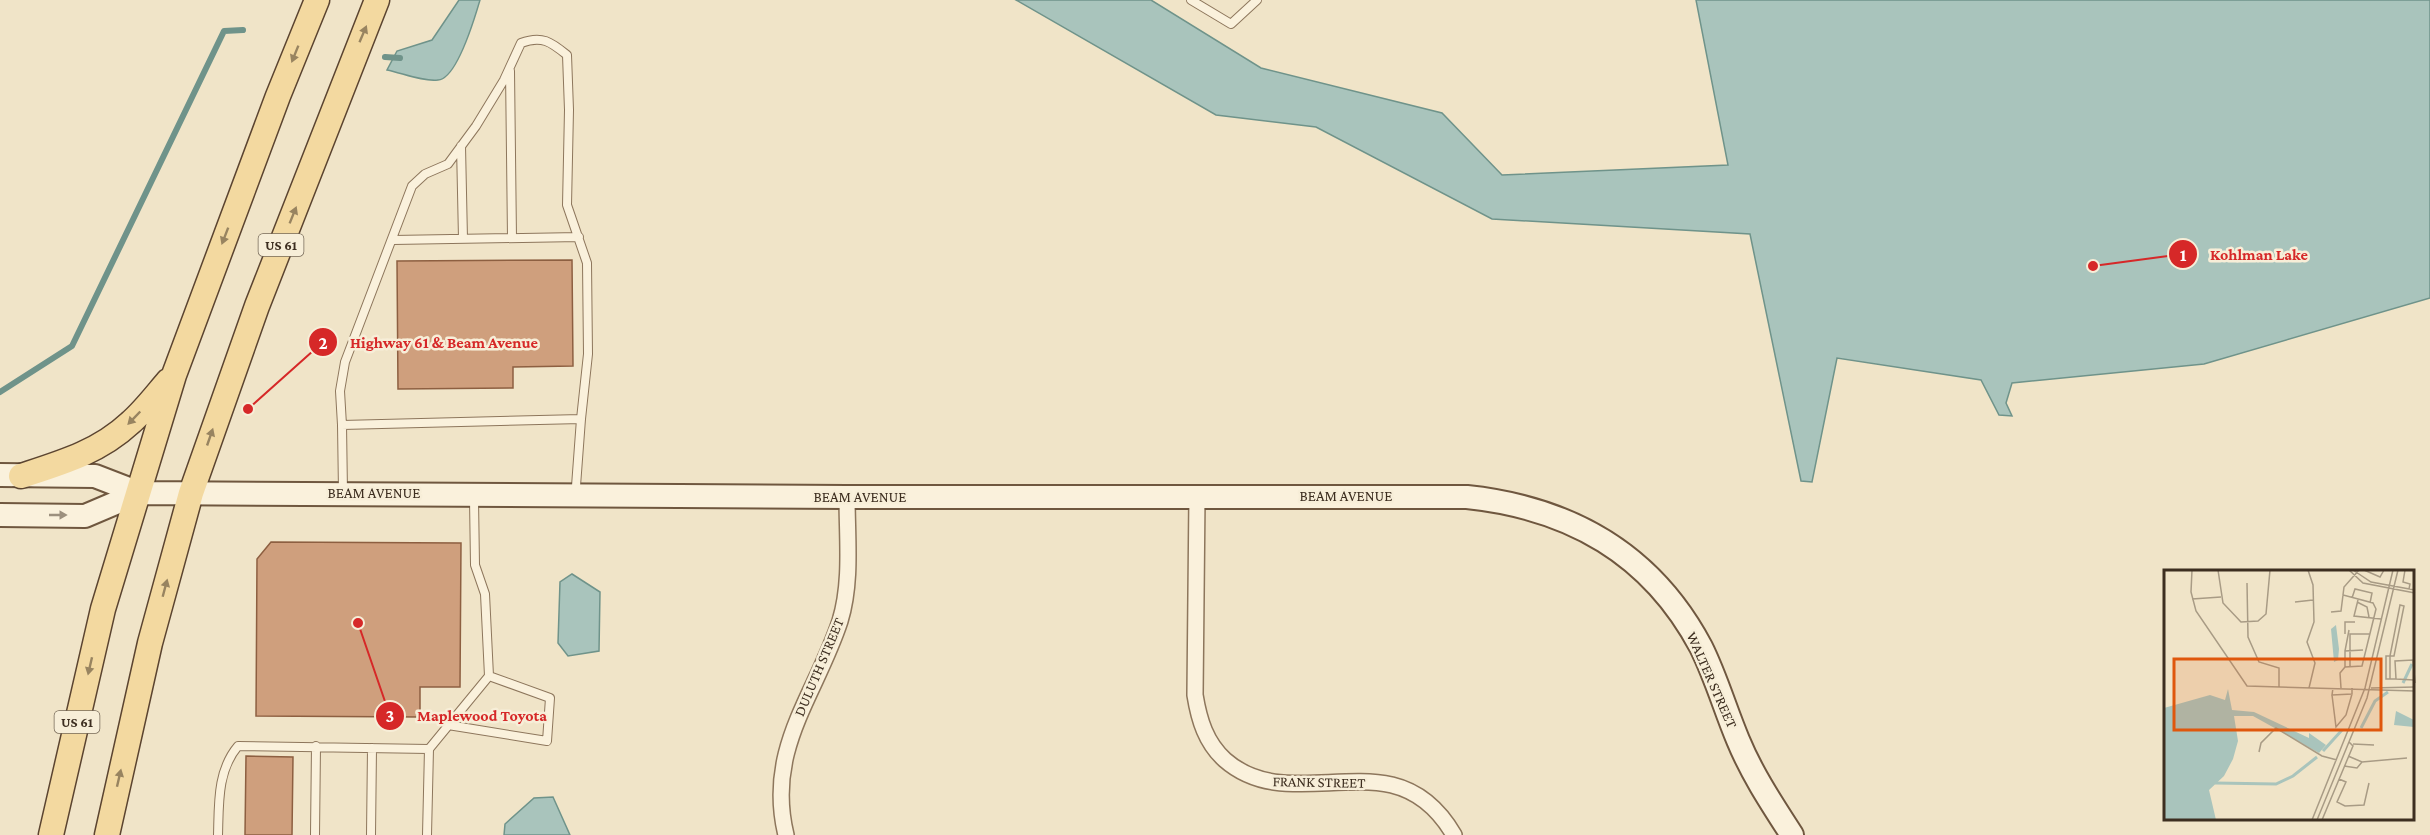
<svg xmlns="http://www.w3.org/2000/svg" width="2430" height="835" font-family="'Crimson Pro',serif">
  <style>
    .water { fill: #a9c4bc; stroke: #6f938a; stroke-width: 1.5 }
    .lines { fill: none; stroke-linecap: round; stroke-linejoin: round }
    .stream { stroke: #6f938a; stroke-width: 6 }
    .building { fill: #cf9f7d; stroke: #8d5f41; stroke-width: 1.5 }
    .lane-casing { stroke: #8d765c; stroke-width: 10 }
    .street-casing { stroke: #8d765c; stroke-width: 18 }
    .secondary-casing { stroke: #6f573f; stroke-width: 26 }
    .primary-casing { stroke: #5b4430; stroke-width: 27 }
    .lane { stroke: #faf1dc; stroke-width: 8 }
    .street { stroke: #faf1dc; stroke-width: 15 }
    .secondary { stroke: #faf1dc; stroke-width: 22 }
    .primary { stroke: #f3d9a0; stroke-width: 24 }
    .oneway { fill: #988460 }
    .oneway2 { fill: #9c907e }
    .labels { text-anchor: middle; dominant-baseline: central; stroke-width: 5; stroke-linejoin: round; paint-order: stroke }
    .shield { fill: #f7eed8; stroke: #756857; stroke-width: 1.5 }
    .shield-label { font-size: 14px; font-weight: bold; fill: #3d2e20 }
    .street-label { font-size: 15px; fill: #3d2e20; stroke: #f7eed8 }
    .inset-river { fill: none; stroke: #a9c4bc; stroke-width: 3 }
    .inset-road { fill: none; stroke: #a89b85; stroke-width: 1.5 }
    .view { fill: #df570d; fill-opacity: 0.15; stroke: #df570d; stroke-width: 3 }
    .inset-edge { fill: none; stroke: #3d2e20; stroke-width: 3 }
    .leader { fill: none; stroke: #d62828; stroke-width: 2 }
    .callout-dot { fill: #d62828; stroke: #f7eed8; stroke-width: 2 }
    .mark-label { font-size: 18px; text-anchor: middle; font-weight: bold; fill: #fff }
    .callout-label { font-size: 16px; text-anchor: middle; font-weight: bold; fill: #d62828; stroke: #f7eed8; stroke-width: 5; stroke-linejoin: round; paint-order: stroke }
  </style>
  <rect width="100%" height="100%" fill="#f0e4c8"/>
  <!-- water -->
  <path class="water" d="M459 0H480C475 17 457 79 438 80 423 82 402 73 387 70L397 51 432 40Z
    M1016 0H1151L1261 68 1442 113 1502 175 1728 165 1696 0H2430V298L2204 364 2012 383 2006 403 2012 416 1999 415 1981 380 1837 358 1812 482 1801 481 1750 234 1492 219 1316 127 1216 115Z
    M572 574 600 592 599 651 568 656 558 643 560 582Z
    M553 797 570 835H504L505 824 534 798Z"/>
  <g class="lines">
    <!-- stream -->
    <path class="stream" d="M385 57 400 58
      M0 392 72 346 224 31 243 30"/>
  </g>
  <!-- building -->
  <path class="building" d="M572 260 573 366 513 367V388L398 389 397 261Z
    M271 542 461 543 460 687H420V717L256 716 257 559Z
    M246 756 293 757 292 835H245Z"/>
  <g class="lines">
    <defs>
      <path id="lane" d="M1191 0 1231 24 1257 0
        M510 71 512 238
        M461 146 463 239
        M393 240 579 237
        M342 425 340 391 345 362 412 186 425 174 448 164 476 126 504 80 521 43C542 35 551 42 567 55L569 110 567 205 587 263 588 354 581 419
        M343 492 342 425 581 419 576 486 572 493
        M448 725 547 741 550 698 489 676
        M218 835C219 804 217 771 238 746L429 749 489 676 485 594 475 565 474 499
        M315 835 316 746
        M371 835 372 748
        M427 835 429 749"/>
      <path id="street" d="M1197 496 1195 695C1199 720 1206 743 1225 760 1273 802 1336 773 1392 785 1421 792 1440 811 1454 835
        M786 835C765 749 816 695 840 621 852 582 847 538 847 497"/>
      <path id="secondary" d="M0 475 95 476 139 493 847 497H1467C1570 508 1651 553 1701 647 1716 677 1725 709 1738 740 1752 774 1772 804 1792 835
        M0 515 85 516 139 493"/>
      <path id="primary" d="M21 476C61 463 99 452 130 423 144 411 156 395 168 381
        M51 835 103 609 174 375 278 96 317 0
        M107 835 150 643 191 493 257 306 377 0"/>
    </defs>
    <!-- lane casing -->
    <use href="#lane" class="lane-casing"/>
    <!-- street casing -->
    <use href="#street" class="street-casing"/>
    <!-- secondary casing -->
    <use href="#secondary" class="secondary-casing"/>
    <!-- primary casing -->
    <use href="#primary" class="primary-casing"/>
    <!-- lane -->
    <use href="#lane" class="lane"/>
    <!-- street -->
    <use href="#street" class="street"/>
    <!-- secondary -->
    <use href="#secondary" class="secondary"/>
    <!-- primary -->
    <use href="#primary" class="primary"/>
  </g>
  <!-- one-way arrows -->
  <defs><path id="oneway-solid" d="M-6-.8H1V-3.2L6.5 0L1 3.2V.8H-6Z" transform="scale(1.5)"/></defs>
  <g class="oneway">
    <use href="#oneway-solid" transform="translate(363 34) rotate(-67)"/>
    <use href="#oneway-solid" transform="translate(295 54) rotate(112)"/>
    <use href="#oneway-solid" transform="translate(293 215) rotate(-68)"/>
    <use href="#oneway-solid" transform="translate(225 236) rotate(111)"/>
    <use href="#oneway-solid" transform="translate(134 418) rotate(134)"/>
    <use href="#oneway-solid" transform="translate(210 437) rotate(-71)"/>
    <use href="#oneway-solid" transform="translate(165 588) rotate(-75)"/>
    <use href="#oneway-solid" transform="translate(90 666) rotate(103)"/>
    <use href="#oneway-solid" transform="translate(119 778) rotate(-77)"/>
  </g>
  <use class="oneway2" href="#oneway-solid" transform="translate(58 515)"/>
  <g class="labels">
    <!-- shield labels -->
    <g class="shield">
      <rect x="258.5" y="234" width="45" height="22" rx="4.5"/>
      <rect x="54.5" y="711" width="45" height="22" rx="4.5"/>
    </g>
    <g class="shield-label">
      <text x="281" y="245">US 61</text>
      <text x="77" y="722">US 61</text>
    </g>
    <!-- street labels -->
    <g class="street-label">
      <text x="374" y="493">BEAM AVENUE</text>
      <text x="1346" y="496">BEAM AVENUE</text>
      <text x="860" y="497">BEAM AVENUE</text>
      <text transform="translate(819 667) rotate(-67)">DULUTH STREET</text>
      <text transform="translate(1712 680) rotate(66)">WALTER STREET</text>
      <text transform="translate(1319 782) rotate(1)">FRANK STREET</text>
    </g>
  </g>
  <!-- overview -->
  <g transform="translate(2164 570)">
    <rect width="250" height="250" fill="#f0e4c8"/>
    <path d="M172 55 175 79 174 90 170 92 167 59ZM64 119 68 140 90 142 145 168V163L162 175 155 183 89 146H70L74 171 69 189 60 206 45 220 52 250H0V138L46 125 61 130ZM232 141 250 150V157L230 155Z" fill="#a9c4bc"/>
    <path class="inset-river" d="M239 113 248 94M197 158 211 131 224 122M159 181 178 160M51 213 112 214 129 206 153 187"/>
    <path class="inset-road" d="M28 0 27 22 32 41 83 116 251 121M54 0 59 33 77 52 94 51 102 44 106 0M144 0 149 15 150 52 143 72 151 93 145 118M185 0 199 13 251 23M189 0 207 12 251 20M200 0 216 7 220 0M241 0 239 12 246 14 245 19M83 13 84 67 95 92 115 98V118M188 28 191 19 208 23 206 33M28 29 57 27M194 30 190 46 217 49M131 32 149 30M193 32 203 37 205 47M167 42 177 41 179 25M181 64V52H191M181 81 185 60M186 96V64H206M181 97V81L199 80M226 109V86H230L240 36 236 35 226 86H222V109H232M250 110 232 109 231 91 249 90 251 113M169 118 168 125 188 124V118M177 118 176 103 181 97 198 96 212 39 209 33 179 25 180 17 195 0M207 118 251 117M168 125 172 157 182 145 188 124M189 174 210 175M95 182 97 173 112 158 158 186 173 190M184 186 198 192 243 188M180 196 193 198 198 192M175 209 182 212 173 232 181 236 200 235 205 213M148 250 201 118 229 0M153 250 203 128 234 0M158 250 189 176 185 172"/>
    <path class="view" d="M10 89H217V160H10Z"/>
    <rect width="250" height="250" class="inset-edge"/>
  </g>
  <!-- callouts -->
  <path class="leader" d="M2093 266L2183 254M248 409L323 342M358 623L390 716"/>
  <g class="callout-dot">
    <circle cx="2093" cy="266" r="6"/>
    <circle cx="248" cy="409" r="6"/>
    <circle cx="358" cy="623" r="6"/>
    <circle cx="2183" cy="254" r="15"/>
    <circle cx="323" cy="342" r="15"/>
    <circle cx="390" cy="716" r="15"/>
  </g>
  <g class="mark-label">
    <text x="2183" y="261">1</text>
    <text x="323" y="349">2</text>
    <text x="390" y="722">3</text>
  </g>
  <g class="callout-label">
    <text x="2259" y="260">Kohlman Lake</text>
    <text x="444" y="348">Highway 61 &amp; Beam Avenue</text>
    <text x="482" y="721">Maplewood Toyota</text>
  </g>
</svg>
